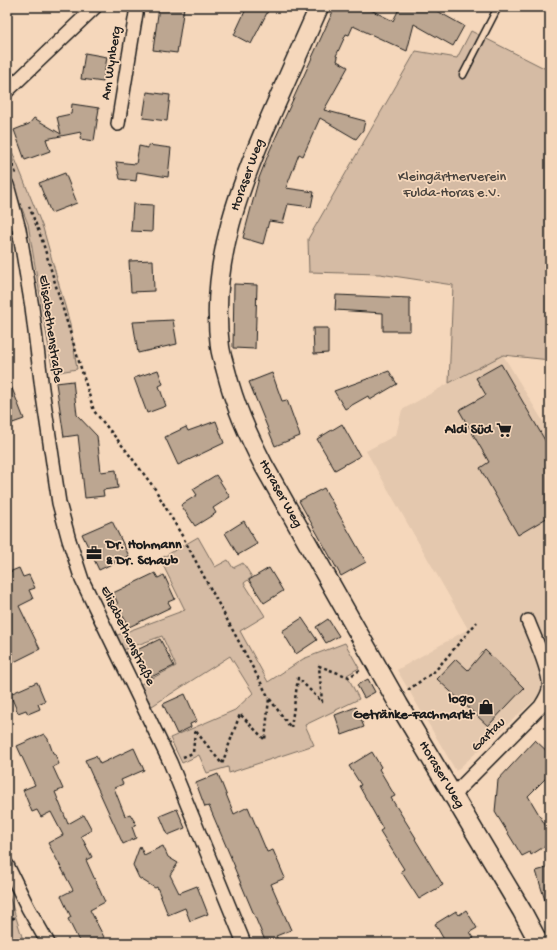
<svg xmlns="http://www.w3.org/2000/svg" width="557" height="950" font-family="'Gochi Hand',sans-serif">
  <style>
    .built { fill: #e4c8ae }
    .green { fill: #d5bba4; stroke: #786c60 }
    .building { fill: #bca691; stroke: #1c1c1c }
    .lines { fill: none; stroke-linecap: round; stroke-linejoin: round }
    .service-casing { stroke: #1c1c1c; stroke-width: 9 }
    .minor-casing { stroke: #1c1c1c; stroke-width: 16 }
    .secondary-casing { stroke: #1c1c1c; stroke-width: 21 }
    .path { stroke: #1c1c1c; stroke-width: 2.5; stroke-dasharray: 3 3; stroke-linecap: butt }
    .service { stroke: #f5d7bb; stroke-width: 6 }
    .minor { stroke: #f5d7bb; stroke-width: 13 }
    .secondary { stroke: #f5d7bb; stroke-width: 18 }
    .labels { text-anchor: middle; dominant-baseline: central; stroke-width: 3.5; stroke-linejoin: round; paint-order: stroke }
    .street-label { font-size: 14px; fill: #1c1c1c; stroke: #f5d7bb }
    .park-label { font-size: 14px; fill: #4a443e; stroke: #f5d7bb }
    .poi-label { font-size: 14px; font-weight: bold; fill: #1c1c1c; stroke: #f5d7bb; text-anchor: end }
  </style>
  <rect width="100%" height="100%" fill="#f5d7bb"/>
  <filter id="ink" filterUnits="userSpaceOnUse"><feTurbulence type="fractalNoise" baseFrequency=".025" numOctaves="2"/><feDisplacementMap in="SourceGraphic" scale="8" xChannelSelector="R" yChannelSelector="G"/><feConvolveMatrix kernelMatrix="1 2 1 2 8 2 1 2 1" color-interpolation-filters="sRGB"/></filter>
  <g filter="url(#ink)">
    <!-- built -->
    <path class="built" d="M503 355 550 433V628L547 630 550 638V686L456 771 397 670 468 629 366 451 396 435 402 410 449 383Z"/>
    <!-- green -->
    <path class="green" d="M471 31 550 71V360L503 355 449 383 453 285 380 274 309 272 308 239 416 51 457 58Z
      M7 139 43 228 70 324 77 369 53 373 28 224 7 170Z
      M198 537 215 567 228 560 233 568 243 563 252 577 244 583 265 616 240 631 268 682 303 659 345 643 359 668 347 675 359 699 305 725 314 745 229 773 228 767 207 773 199 755 182 763 170 738 235 710 253 693 230 656 152 706 139 685 176 666 162 636 123 650 115 636 185 610 160 559Z
      M7 889 24 943H7Z"/>
    <!-- building -->
    <path class="building" d="M159 7H184L177 53 153 50Z
      M247 7H270L251 44 234 35Z
      M335 7H365L393 21 400 7H430L464 26 453 46 414 24 407 51 353 26 349 35 346 34 336 56 338 57 337 61 348 67 324 110 365 121 363 130 356 139 320 118 303 156 299 154 286 188 314 192 311 207 288 204 283 223 269 221 263 244 243 238 259 178 270 150Z
      M85 53 107 57 103 82 81 79Z
      M147 92 170 95 167 121 143 118Z
      M72 104 99 108 94 141 80 139 81 132 46 139 50 151 25 160 14 130 29 124 34 118 61 134 57 117 71 114Z
      M148 145 171 148 168 177 137 172 136 181 120 179 116 162 136 164 139 146 148 148Z
      M65 173 77 203 51 213 39 183Z
      M133 204 153 205 152 232 131 231Z
      M153 260 154 291 131 292 129 261Z
      M234 284 257 285 255 349 233 348Z
      M336 295 410 298V331H383V313L335 310Z
      M173 320 177 344 138 353 133 322Z
      M313 328H328V353L314 354Z
      M501 364 550 449V516L518 535 480 468 489 462 459 410 486 395 476 378Z
      M158 370 163 384 159 386 166 406 147 413 134 378Z
      M389 371 397 384 370 400 368 396 345 409 334 391Z
      M272 373 282 401 287 400 300 436 275 446 249 382Z
      M7 378H8L24 419 7 425Z
      M73 381 77 415 97 436 101 472 116 470 118 488 103 490 104 496 85 498 78 435 64 437 56 383Z
      M216 421 224 443 178 465 165 437 186 427 188 431Z
      M342 424 360 456 335 470 317 439Z
      M216 475 230 497 213 508 216 513 195 526 181 505 197 495 193 489Z
      M324 488 366 562 341 576 299 501Z
      M112 521 129 556 99 570 82 534Z
      M244 521 257 544 238 555 225 533Z
      M19 568 23 577 29 575 35 588 29 590 33 599 19 606 40 649 12 663 7 652V573Z
      M269 568 283 591 264 603 249 580Z
      M155 573 158 578 164 575 175 599 168 602 171 607 129 627 123 616 121 618 115 606 118 604 113 593Z
      M302 618 317 640 296 654 282 631Z
      M328 619 339 636 326 643 316 627Z
      M160 639 174 666 151 677 137 650Z
      M485 650 524 688 488 726 437 679 456 659 468 670Z
      M368 679 375 692 364 698 357 685Z
      M37 682 45 701 38 704 40 709 28 714 26 710 18 713 10 694Z
      M185 694 197 721 190 724 191 727 177 734 163 704Z
      M356 707 364 727 342 735 335 715Z
      M44 734 48 739 53 753 55 754 59 764 53 767 63 789 55 792 68 824 84 815 92 830 81 836 92 857 86 860 105 902 90 910 107 943H80L68 919 71 917 61 896 73 890 48 843 63 835 51 812 41 817 37 810 32 812 23 790 35 785 17 746Z
      M535 740 550 754V774L528 796 550 833V843L531 855 530 852 522 856 495 812 498 780Z
      M134 748 144 770 121 780 123 784 114 788 125 816 130 814 136 824 132 827 136 838 123 844 85 760 96 756 100 764Z
      M372 752 381 767 379 769 395 796 391 798 416 838 415 839 443 885 419 899 401 871 404 869 380 831 383 829 359 786 361 785 349 766Z
      M218 774 234 814 248 807 267 852 273 850 285 878 271 884 291 930 276 936 280 943H266L234 867H235L209 806 205 807 196 783Z
      M177 809 185 828 168 835 160 816Z
      M140 846 144 855 163 846 168 857 178 863 170 875 179 893 197 886 208 914 190 921 185 908 168 915 157 887 155 888 139 878 133 865Z
      M550 867V907H547L536 871Z
      M466 910 477 928 470 932 474 938 465 943H446L435 924 456 911 459 915Z"/>
    <g class="lines">
      <defs>
        <path id="service" d="M463 75 498 7"/>
        <path id="minor" d="M7 91 95 7
          M118 124 137 7
          M7 185 19 229 32 307 42 389 59 503 69 540 82 580 170 762 244 943
          M453 795 541 706C544 701 548 695 549 689 552 674 534 637 528 621
          M7 865 28 908 48 943"/>
        <path id="secondary" d="M319 7C304 40 290 73 275 106 241 182 209 262 220 347 221 355 224 363 226 371 235 406 247 433 264 466L399 705 522 911 539 943"/>
      </defs>
      <!-- service casing -->
      <use href="#service" class="service-casing"/>
      <!-- minor casing -->
      <use href="#minor" class="minor-casing"/>
      <!-- secondary casing -->
      <use href="#secondary" class="secondary-casing"/>
      <!-- path -->
      <path class="path" d="M7 148 16 174
        M29 206 42 240 94 411 125 449 155 489 185 541 269 698
        M408 690 435 671 477 622
        M183 757 193 753 195 730 222 764 240 714 265 740 269 698 291 728 298 678 322 702 319 666 349 677 360 670
        M7 922 17 916"/>
      <!-- service -->
      <use href="#service" class="service"/>
      <!-- minor -->
      <use href="#minor" class="minor"/>
      <!-- secondary -->
      <use href="#secondary" class="secondary"/>
    </g>
  </g>
  <!-- icons -->
  <defs>
    <symbol id="supermarket-bare" viewBox="-9 -9 18 18"><path d="M-6-5.5h2.5l.6 2H6L4.5 2H-2.5L-4.4-4H-6ZM-1.5 3.2a1.3 1.3 0 1 0 .1 0ZM3 3.2a1.3 1.3 0 1 0 .1 0Z" fill="#1c1c1c" stroke="#f5d7bb" stroke-width="2.5" paint-order="stroke"/></symbol>
    <symbol id="office-bare" viewBox="-9 -9 18 18"><path d="M-6-3h4V-5.5h4V-3h4V5H-6ZM-1-4.5V-3h2v-1.5ZM-6 0V1H6V0Z" fill="#1c1c1c" stroke="#f5d7bb" stroke-width="2.5" paint-order="stroke"/></symbol>
    <symbol id="shop-bare" viewBox="-9 -9 18 18"><path d="M-5-2.5h2.3a2.7 3.5 0 0 1 5.4 0H5L5.5 6h-11ZM-1.5-2.5h3a1.5 2.3 0 0 0-3 0Z" fill="#1c1c1c" stroke="#f5d7bb" stroke-width="2.5" paint-order="stroke"/></symbol>
  </defs>
  <g fill-rule="evenodd">
    <use href="#supermarket-bare" x="493" y="419" width="22" height="22"/>
    <use href="#office-bare" x="83" y="542" width="22" height="22"/>
    <use href="#shop-bare" x="475" y="696" width="22" height="22"/>
  </g>
  <g class="labels">
    <!-- street labels -->
    <g class="street-label">
      <text transform="translate(112 63) rotate(-81)">Am Wynberg</text>
      <text transform="translate(248 175) rotate(-70)">Horaser Weg</text>
      <text transform="translate(50 329) rotate(82)">Elisabethenstraße</text>
      <text transform="translate(280 494) rotate(61)">Horaser Weg</text>
      <text transform="translate(127 636) rotate(64)">Elisabethenstraße</text>
      <text transform="translate(489 735) rotate(-45)">Gartau</text>
      <text transform="translate(441 775) rotate(59)">Horaser Weg</text>
    </g>
    <!-- park labels -->
    <g class="park-label">
      <text x="452" y="177">Kleingärtnerverein<tspan x="452" dy="16">Fulda-Horas e.V.</tspan></text>
    </g>
    <!-- poi labels -->
    <g class="poi-label">
      <text x="492" y="430">Aldi Süd</text>
      <text x="106" y="545" text-anchor="start">Dr. Hohmann<tspan x="106" dy="16">&amp; Dr. Schaub</tspan></text>
      <text x="474" y="699">logo<tspan x="474" dy="16">Getränke-Fachmarkt</tspan></text>
    </g>
  </g>
  <!-- margin -->
  <rect width="557" height="950" fill="none" stroke="#f5d7bb" stroke-width="24"/>
  <rect x="12" y="12" width="533" height="926" fill="none" stroke="#1c1c1c" stroke-width="1.5" filter="url(#ink)"/>
</svg>
